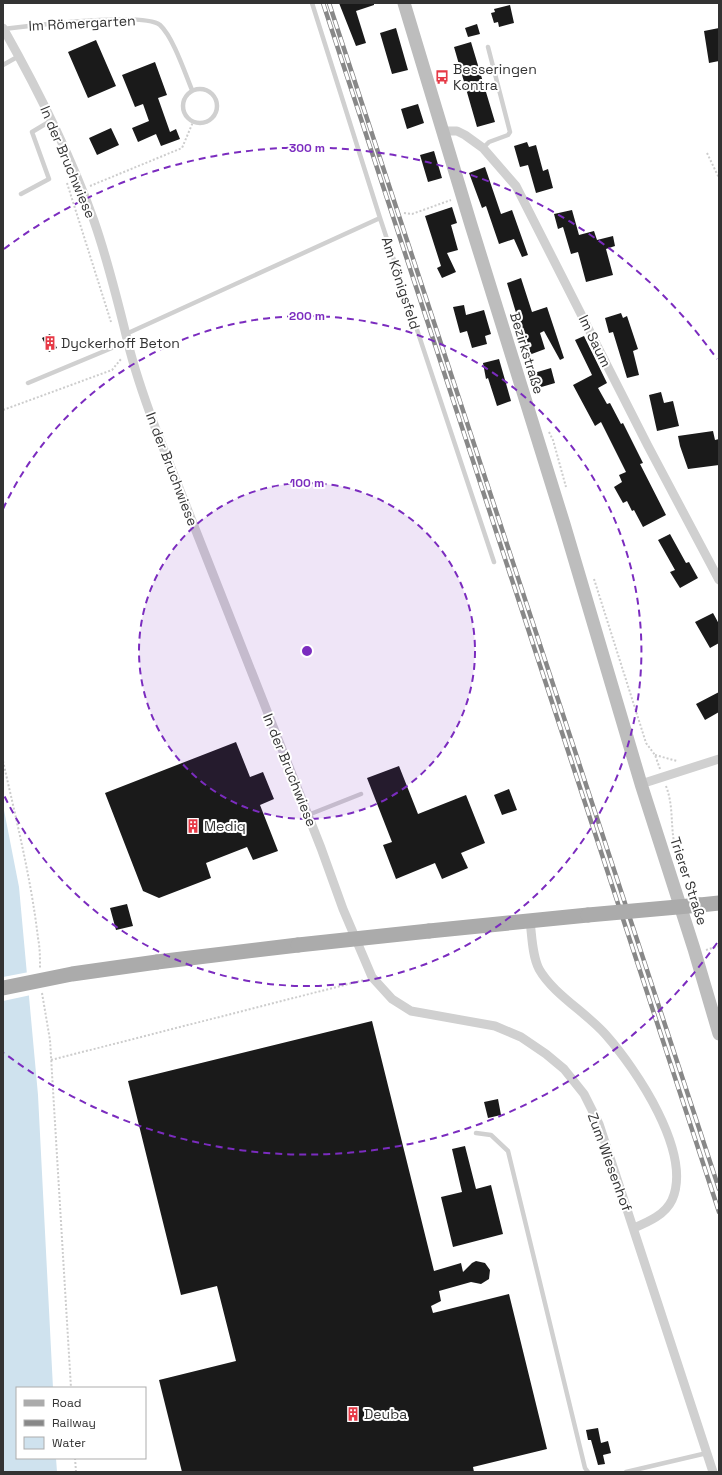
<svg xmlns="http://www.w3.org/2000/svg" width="722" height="1475" font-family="'Space Grotesk',sans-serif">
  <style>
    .water { fill: #cfe2ee }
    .pier { fill: #fff }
    .building { fill: #1a1a1a }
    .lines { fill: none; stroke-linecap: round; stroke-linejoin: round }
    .path { stroke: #cdcdcd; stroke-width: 2; stroke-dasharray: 2 2; stroke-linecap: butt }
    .lane { stroke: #d0d0d0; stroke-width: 4.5 }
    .street { stroke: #d0d0d0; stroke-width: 9 }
    .secondary { stroke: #bdbdbd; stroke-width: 13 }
    .primary { stroke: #ababab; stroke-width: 15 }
    .rail-casing { stroke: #888; stroke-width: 4.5 }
    .rail { stroke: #fff; stroke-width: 3; stroke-dasharray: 9; stroke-linecap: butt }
    .primary-bridge { stroke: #ababab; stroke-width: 15 }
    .ring { fill: none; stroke: #7b2cbf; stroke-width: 2; stroke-dasharray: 7 5 }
    .labels { text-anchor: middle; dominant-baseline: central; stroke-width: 4; stroke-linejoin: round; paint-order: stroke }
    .street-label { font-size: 14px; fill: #333; stroke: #fff }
    .poi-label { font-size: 14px; fill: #333; stroke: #fff; text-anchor: start }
    .centre { fill: #7b2cbf; stroke: #fff; stroke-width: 2 }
    .ring-label { font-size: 12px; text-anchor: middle; font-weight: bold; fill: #7b2cbf; stroke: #fff; stroke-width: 4; stroke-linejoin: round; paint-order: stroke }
  </style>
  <rect width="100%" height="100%" fill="#fff"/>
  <!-- water -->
  <path class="water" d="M3 805 19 887 38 1095 53 1388H17V1458H56L57 1472H3Z"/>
  <!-- pier -->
  <path class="pier" d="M29 972 31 995 3 1001V977Z"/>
  <!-- building -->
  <path class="building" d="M339 3H374V5L356 11 366 43 356 46Z
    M510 5 514 23 499 27 498 22 494 23 491 13 495 12 494 9Z
    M477 24 480 34 468 37 465 28Z
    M396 28 408 70 392 74 380 33Z
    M719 28V61L709 63 704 31Z
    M96 40 116 86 88 98 68 52Z
    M471 42 495 122 477 127 454 47Z
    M155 62 167 95 158 98 170 132 176 129 180 139 161 146 156 134 138 142 132 128 149 121 143 104 135 107 122 75Z
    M418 104 424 123 407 129 401 109Z
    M111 128 119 145 97 155 89 138Z
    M527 142 529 147 536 145 543 171 548 169 553 188 536 193 528 165 520 167 514 146Z
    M434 151 442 178 428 182 420 155Z
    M485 167 501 214 512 210 528 255 522 257 514 239 499 244 486 206 482 208 469 173Z
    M452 207 457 223 451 225 458 250 447 253 456 272 442 278 437 268 441 266 425 216Z
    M572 210 579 235 594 231 597 240 613 236 615 246 606 249 613 275 586 282 578 252 571 254 563 227 558 229 554 214Z
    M521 278 532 312 547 307 564 358 560 360 544 331 540 333 545 349 529 355 516 316H517L507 283Z
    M464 305 466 315 484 310 491 334 485 336 487 344 472 348 467 331 460 333 453 307Z
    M621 313 623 318 627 316 638 349 633 351 639 375 627 378 613 332 609 333 605 318Z
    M50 334 57 348 49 352 42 338Z
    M584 336 607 383 598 388 607 404 610 403 621 424 623 423 643 463 640 464 666 515 643 527 634 510 632 511 627 501 623 503 614 487 622 482 619 475 626 472 601 422 595 426 573 385 592 375 575 340Z
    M499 359 511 401 497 406 488 378 486 379 483 363Z
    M551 368 555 383 538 388 534 373Z
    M661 392 664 403 673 401 679 426 657 431 649 395Z
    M713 431 715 440 719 439V465L688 469 680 446 678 436Z
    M670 534 686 563 689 562 698 578 680 588 670 572 675 570 658 540Z
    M713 613 719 624V643L710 648 695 622Z
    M719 692V712L705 720 696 704Z
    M236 742 250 777 263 772 274 799 260 805 278 851 253 860 247 847 206 863 211 878 159 898 143 891 105 793Z
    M399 766 418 814 466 795 485 843 461 853 468 868 442 879 435 863 396 879 383 845 392 842 367 778Z
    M509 789 517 810 502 815 494 795Z
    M127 904 133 926 116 930 110 908Z
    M372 1021 434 1271 461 1263 463 1272 472 1263 476 1261 485 1263 490 1270 489 1279 481 1284 471 1282 439 1291 441 1301 431 1306 433 1313 509 1294 547 1449 473 1467 474 1472H182L159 1380 236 1361 217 1286 181 1295 128 1081Z
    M498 1099 501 1115 488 1118 484 1102Z
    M465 1146 476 1189 491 1185 503 1234 453 1247 441 1197 462 1192 452 1149Z
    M598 1428 601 1443 608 1441 611 1453 603 1455 605 1464 598 1465 591 1440H588L586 1430Z"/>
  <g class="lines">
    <!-- path -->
    <path class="path" d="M707 153 719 178
      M67 183 111 322
      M90 186 182 148 193 122
      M404 213 412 214 451 200
      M3 410 112 370 121 359
      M549 432 553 440 566 487
      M594 579 641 727 646 743 655 755 660 769
      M655 755 677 761
      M3 761C16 819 31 878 38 938 40 948 40 958 40 968
      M666 786C674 807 670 825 675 847
      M706 950 719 946
      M42 993 50 1040 71 1388
      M51 1060 364 980
      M75 1458 76 1472"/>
    <!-- lane -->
    <path class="lane" d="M312 3 380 218 494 562
      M3 29C28 26 144 12 160 25 173 37 185 73 192 90
      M3 65 19 56
      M183 106a17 17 0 1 1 34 0a17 17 0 1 1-34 0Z
      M483 148 489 142 508 135 510 132 488 47
      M21 194 49 179 32 132 52 120
      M126 334 380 218
      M28 383 119 345 128 344
      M308 815 361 794
      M476 1133 491 1135 508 1151 585 1468 588 1472
      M626 1472 707 1453"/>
    <!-- street -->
    <path class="street" d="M3 28C38 90 70 153 94 221 108 261 118 302 128 343 135 372 145 400 155 427L321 848 343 909 372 977 392 999 411 1011 495 1026 521 1037 546 1054 564 1069 584 1094 599 1124 713 1472
      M442 131H457L465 135 483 148 516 186 648 446 719 580
      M641 784 719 759
      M530 921C532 936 532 955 539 969 553 994 587 1013 606 1035 636 1069 693 1153 672 1200 665 1215 648 1222 634 1228"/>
    <!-- secondary -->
    <path class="secondary" d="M404 3 471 225 564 524 641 784 694 949 719 1034"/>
    <!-- primary -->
    <path class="primary" d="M700 905 719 903
      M429 931 588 915
      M157 962 298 945"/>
    <defs>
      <path id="rail" d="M323 3 719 1212
        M329 3 719 1189"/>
    </defs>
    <!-- rail casing -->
    <use href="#rail" class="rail-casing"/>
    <!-- rail -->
    <use href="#rail" class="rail"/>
    <!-- primary-bridge -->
    <path class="primary-bridge" d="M588 915 700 905
      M298 945 429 931
      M3 988 72 974 157 962"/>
  </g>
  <!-- distance rings -->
  <circle cx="307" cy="651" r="168" fill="#7b2cbf" fill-opacity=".12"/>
  <g class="ring">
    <circle cx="307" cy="651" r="168"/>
    <path d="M3 509A335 335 0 1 1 3 793"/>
    <path d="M717 943A503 503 0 0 1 4 1053M4 249A503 503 0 0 1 717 359"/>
  </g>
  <!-- icons -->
  <defs>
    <symbol id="bus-bare" viewBox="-9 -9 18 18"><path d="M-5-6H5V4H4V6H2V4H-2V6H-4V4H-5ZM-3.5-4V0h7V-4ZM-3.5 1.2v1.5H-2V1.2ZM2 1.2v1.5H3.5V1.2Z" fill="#e63946" stroke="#fff" stroke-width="2.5" paint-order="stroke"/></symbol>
    <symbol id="building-bare" viewBox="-9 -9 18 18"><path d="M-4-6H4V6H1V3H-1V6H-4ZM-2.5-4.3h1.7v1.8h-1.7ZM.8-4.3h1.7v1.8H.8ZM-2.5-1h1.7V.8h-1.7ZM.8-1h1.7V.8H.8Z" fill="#e63946" stroke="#fff" stroke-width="2.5" paint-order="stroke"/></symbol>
  </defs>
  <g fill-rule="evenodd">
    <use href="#bus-bare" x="432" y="67" width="20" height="20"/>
    <use href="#building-bare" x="40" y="333" width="20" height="20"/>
    <use href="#building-bare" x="183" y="816" width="20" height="20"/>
    <use href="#building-bare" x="343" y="1404" width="20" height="20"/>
  </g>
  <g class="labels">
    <!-- street labels -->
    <g class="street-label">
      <text transform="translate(82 23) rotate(-3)">Im Römergarten</text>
      <text transform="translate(68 162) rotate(67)">In der Bruchwiese</text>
      <text transform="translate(401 283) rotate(72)">Am Königsfeld</text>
      <text transform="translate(595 341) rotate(64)">Im Saum</text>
      <text transform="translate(527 353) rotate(73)">Bezirkstraße</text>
      <text transform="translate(172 469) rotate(69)">In der Bruchwiese</text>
      <text transform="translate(290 770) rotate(68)">In der Bruchwiese</text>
      <text transform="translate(689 881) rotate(72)">Trierer Straße</text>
      <text transform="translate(610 1162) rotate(70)">Zum Wiesenhof</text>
    </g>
    <!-- poi labels -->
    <g class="poi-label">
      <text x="453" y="69">Besseringen<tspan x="453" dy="16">Kontra</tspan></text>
      <text x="61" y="343">Dyckerhoff Beton</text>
      <text x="204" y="826">Mediq</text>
      <text x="364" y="1414">Deuba</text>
    </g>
  </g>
  <circle cx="307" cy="651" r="6" class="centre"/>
  <g class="ring-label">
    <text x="307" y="152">300 m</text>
    <text x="307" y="320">200 m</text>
    <text x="307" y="487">100 m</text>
  </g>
  <!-- border -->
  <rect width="722" height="1475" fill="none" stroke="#333333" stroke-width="8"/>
  <!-- legend -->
  <rect x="16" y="1387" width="130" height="72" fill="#ffffff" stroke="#adadad"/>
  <rect x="24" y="1400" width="20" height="6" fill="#ababab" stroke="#adadad"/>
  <text x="52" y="1407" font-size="12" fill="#333333">Road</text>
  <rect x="24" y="1420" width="20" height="6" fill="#888888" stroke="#adadad"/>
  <text x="52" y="1427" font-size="12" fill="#333333">Railway</text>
  <rect x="24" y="1437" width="20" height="12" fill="#cfe2ee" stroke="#adadad"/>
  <text x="52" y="1447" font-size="12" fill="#333333">Water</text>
</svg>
